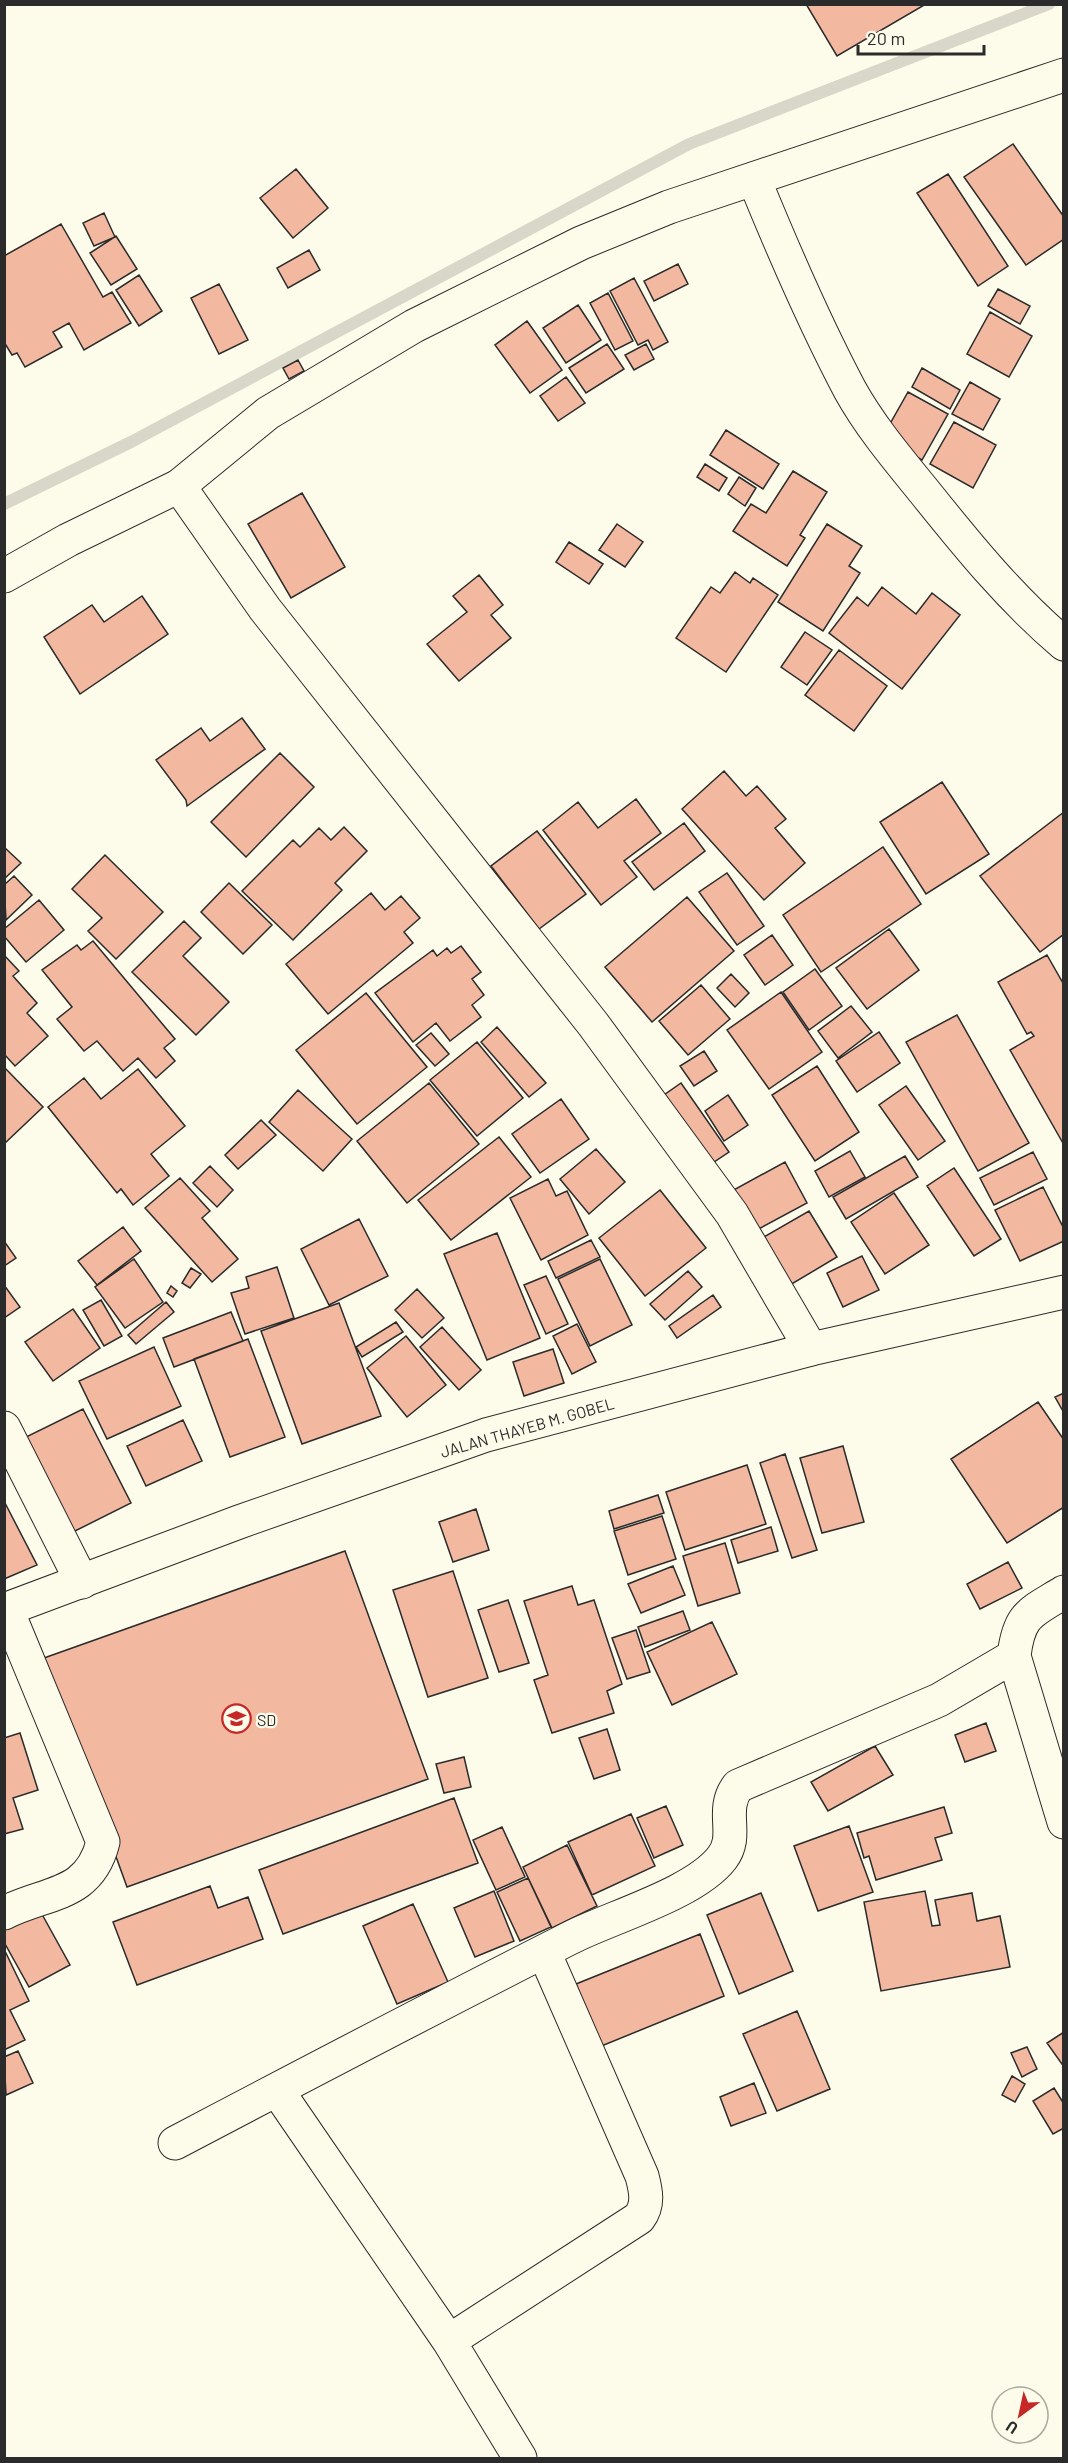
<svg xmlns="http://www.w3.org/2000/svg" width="1068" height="2463" font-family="Barlow,sans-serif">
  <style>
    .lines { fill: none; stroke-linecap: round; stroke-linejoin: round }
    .stream { stroke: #d8d7c9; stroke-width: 12 }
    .building { fill: #f2b8a0; stroke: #2b2b2b; stroke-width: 1.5 }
    .minor-casing { stroke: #2b2b2b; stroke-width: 35 }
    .tertiary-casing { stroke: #2b2b2b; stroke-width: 35 }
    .primary-casing { stroke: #2b2b2b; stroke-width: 35 }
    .minor { stroke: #fdfbea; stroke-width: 33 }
    .tertiary { stroke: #fdfbea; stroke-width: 33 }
    .primary { stroke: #fdfbea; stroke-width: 33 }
    .labels { text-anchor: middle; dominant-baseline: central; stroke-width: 4.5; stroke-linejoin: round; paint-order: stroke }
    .street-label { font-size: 16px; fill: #2b2b2b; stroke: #fdfbea }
    .poi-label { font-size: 16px; fill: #2b2b2b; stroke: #fdfbea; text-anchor: start }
  </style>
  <rect width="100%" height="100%" fill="#fdfbea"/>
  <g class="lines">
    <!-- stream -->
    <path class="stream" d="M4 504 131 442 689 144 1049 4"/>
  </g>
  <!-- building -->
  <path class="building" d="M806 4H926L837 56Z
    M1013 144 1064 217V239L1026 265 964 177Z
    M296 169 328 208 293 238 260 198Z
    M948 174 1008 266 978 286 917 193Z
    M104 213 115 237 94 246 83 223Z
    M61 224 103 297 112 292 131 323 84 350 69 323 53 332 62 347 25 367 17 353 12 355 4 342V256Z
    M116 236 137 269 111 285 90 253Z
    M309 250 320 270 288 288 277 268Z
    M678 264 688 284 654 301 644 281Z
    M139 275 162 311 139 326 116 290Z
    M634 278 668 342 653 350 648 340 638 345 610 291Z
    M219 284 248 340 219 354 191 298Z
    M998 289 1030 306 1020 324 988 306Z
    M608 293 633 341 615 350 590 303Z
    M578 305 601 340 566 363 543 328Z
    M990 312 1032 336 1009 377 967 354Z
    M527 321 562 370 530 393 495 345Z
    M607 344 624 369 586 393 569 368Z
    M646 344 654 359 634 370 625 355Z
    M298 360 304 371 289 379 283 368Z
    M922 368 960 390 950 409 912 387Z
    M566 377 585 403 558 421 540 396Z
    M970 382 1000 399 983 430 952 414Z
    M908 392 948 414 922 460 882 438Z
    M954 422 996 445 973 488 930 464Z
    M726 430 779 464 763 489 710 455Z
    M705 464 727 478 719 491 697 477Z
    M793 471 827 492 800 535 805 538 787 566 733 531 751 504 766 513Z
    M739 477 756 488 745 506 728 494Z
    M302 493 345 567 291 598 248 524Z
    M617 524 643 542 625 567 599 550Z
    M827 524 862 546 849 566 860 573 823 631 778 602Z
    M569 542 603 564 589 584 556 562Z
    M735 572 750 583 753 578 778 595 726 672 676 638 711 587 720 593Z
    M479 575 503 605 491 615 511 638 459 681 427 644 467 612 453 596Z
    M882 587 916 614 932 593 960 615 902 689 829 633 857 597 868 606Z
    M142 596 168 634 80 694 44 637 92 605 104 622Z
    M805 632 832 650 807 685 781 667Z
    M839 650 887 686 854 731 805 695Z
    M242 718 265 749 187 806 186 800 156 760 201 728 210 741Z
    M280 753 314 787 246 857 211 822Z
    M724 771 746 796 757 786 786 819 775 828 805 863 764 900 682 809Z
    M942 782 989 854 926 894 880 822Z
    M636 799 661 833 624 861 637 877 601 905 543 830 578 802 598 828Z
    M1064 812V934L1040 952 980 876Z
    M684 823 705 851 654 890 632 862Z
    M344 827 367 851 335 883 342 890 293 940 242 891 293 840 300 847 319 828 331 840Z
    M537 831 586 894 539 929 491 866Z
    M4 847 21 863 4 879Z
    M883 847 921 904 821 972 783 915Z
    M105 855 163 912 116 959 88 931 102 918 72 889Z
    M727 873 764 926 737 945 699 892Z
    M14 876 32 895 6 920 4 885Z
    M229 883 272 925 243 954 201 912Z
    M371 893 385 910 401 896 420 918 404 932 413 943 328 1014 286 964Z
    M687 897 734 951 652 1022 605 967Z
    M39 900 64 930 26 962 4 936V929Z
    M184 921 201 938 183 956 229 1002 196 1035 132 972Z
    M889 929 919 970 867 1009 836 968Z
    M772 935 793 965 765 985 744 955Z
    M93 941 175 1039 164 1048 175 1061 156 1078 138 1058 123 1071 97 1041 84 1051 57 1019 72 1007 42 970 77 945 81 950Z
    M461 946 481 972 472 979 484 995 472 1005 481 1017 450 1041 436 1023 413 1042 375 993 433 950 437 956 447 948 451 953Z
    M4 955 19 971 13 976 37 1003 27 1013 48 1036 15 1066 4 1054Z
    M1047 955 1064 985V1145L1010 1050 1034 1036 1031 1032 1027 1034 998 982Z
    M815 969 842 1006 809 1030 783 992Z
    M731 974 749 993 735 1007 717 988Z
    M701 985 730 1019 688 1055 659 1021Z
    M781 992 822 1052 769 1089 727 1030Z
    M366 993 427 1067 357 1124 296 1050Z
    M851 1006 872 1032 838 1058 818 1031Z
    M957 1015 1029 1143 978 1171 906 1042Z
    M497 1027 546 1083 529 1097 481 1042Z
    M879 1032 900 1063 857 1092 836 1061Z
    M431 1033 449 1054 435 1066 416 1045Z
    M477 1042 523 1098 477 1136 430 1080Z
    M704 1051 717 1071 694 1086 680 1066Z
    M817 1066 859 1132 815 1161 772 1095Z
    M4 1067 43 1107 4 1144Z
    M138 1069 185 1126 151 1154 169 1176 133 1205 121 1189 117 1193 48 1107 84 1078 101 1099Z
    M429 1083 479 1144 407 1203 357 1141Z
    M681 1083 729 1152 702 1170 654 1102Z
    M906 1086 945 1141 918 1160 879 1105Z
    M298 1090 352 1139 323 1171 269 1122Z
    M728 1095 748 1125 724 1141 705 1111Z
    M561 1099 589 1139 540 1173 512 1134Z
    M261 1120 276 1135 238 1169 225 1155Z
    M499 1137 531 1177 451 1240 418 1200Z
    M596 1149 625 1182 589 1214 560 1179Z
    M850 1151 865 1177 829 1197 815 1171Z
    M1033 1152 1047 1179 994 1205 980 1178Z
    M905 1156 918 1177 846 1219 833 1197Z
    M785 1162 807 1203 753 1232 730 1192Z
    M210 1166 233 1190 217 1207 193 1183Z
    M954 1168 1001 1239 974 1256 927 1186Z
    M180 1178 210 1211 202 1218 238 1259 212 1282 145 1208Z
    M548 1179 556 1196 567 1191 588 1235 541 1260 510 1198Z
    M1043 1187 1064 1229V1241L1020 1261 995 1210Z
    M660 1190 706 1248 645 1296 599 1238Z
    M894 1193 929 1245 885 1274 851 1222Z
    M809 1211 837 1257 790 1285 762 1238Z
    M359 1219 388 1276 329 1305 301 1249Z
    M123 1227 141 1251 97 1285 78 1261Z
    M497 1233 540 1338 487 1360 444 1254Z
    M591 1240 600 1257 556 1278 548 1261Z
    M4 1241 16 1258 4 1266Z
    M862 1256 879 1290 843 1307 827 1273Z
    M134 1259 163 1302 125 1328 95 1287Z
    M600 1259 632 1325 590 1346 558 1279Z
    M277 1267 294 1318 245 1334 231 1293 249 1288 246 1277Z
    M191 1268 201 1274 190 1288 182 1283Z
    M688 1271 702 1287 665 1320 650 1304Z
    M546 1276 568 1324 546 1334 524 1285Z
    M4 1285 20 1307 4 1318Z
    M171 1286 177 1291 173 1297 167 1293Z
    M417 1289 444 1318 422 1338 395 1310Z
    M713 1295 721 1307 677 1338 669 1326Z
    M101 1300 122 1336 104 1346 83 1310Z
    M166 1302 174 1312 136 1344 128 1335Z
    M339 1303 381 1416 302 1444 261 1331Z
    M73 1309 100 1348 53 1381 25 1342Z
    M231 1312 243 1341 174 1367 163 1338Z
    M396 1322 403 1332 362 1357 356 1347Z
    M577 1324 596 1362 572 1374 553 1336Z
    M442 1327 481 1370 459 1390 420 1347Z
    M406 1336 446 1385 407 1417 367 1368Z
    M248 1339 285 1437 230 1457 194 1359Z
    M154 1347 181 1406 107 1439 79 1381Z
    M553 1349 564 1383 524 1396 513 1362Z
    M1064 1393V1413L1055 1397Z
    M1038 1402 1064 1440V1507L1007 1543 951 1459Z
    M83 1409 131 1503 73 1532 26 1437Z
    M183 1420 202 1461 146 1486 127 1446Z
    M843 1446 864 1522 822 1533 800 1458Z
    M785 1454 817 1550 792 1558 760 1463Z
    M747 1465 766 1524 685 1550 666 1492Z
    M658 1495 664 1513 614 1529 609 1511Z
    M4 1501 37 1565 4 1579Z
    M476 1509 489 1550 453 1562 439 1522Z
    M662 1516 676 1559 628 1575 614 1531Z
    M771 1527 778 1551 738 1563 731 1540Z
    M725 1543 740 1593 698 1606 683 1556Z
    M345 1551 428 1779 127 1887 44 1658Z
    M1008 1562 1022 1588 980 1609 967 1584Z
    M673 1566 685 1595 641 1613 628 1584Z
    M453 1571 488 1678 428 1697 393 1590Z
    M572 1586 578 1605 594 1600 622 1684 607 1691 614 1713 552 1733 534 1680 548 1675 524 1601Z
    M508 1600 529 1663 499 1672 478 1610Z
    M683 1611 690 1630 645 1647 638 1627Z
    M712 1622 737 1674 672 1705 647 1652Z
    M636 1630 650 1672 627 1679 612 1638Z
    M986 1723 996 1751 965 1762 955 1735Z
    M607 1729 620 1770 594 1779 579 1738Z
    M20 1733 38 1790 13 1798 23 1829 4 1834V1738Z
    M875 1746 893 1775 828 1811 811 1782Z
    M464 1757 471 1787 444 1793 436 1764Z
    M454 1798 478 1863 283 1934 259 1870Z
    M666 1806 683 1845 654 1858 637 1818Z
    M944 1807 952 1833 935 1838 942 1860 876 1880 869 1856 864 1858 857 1833Z
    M631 1814 655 1866 592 1895 568 1842Z
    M849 1826 873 1892 818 1911 794 1846Z
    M502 1827 525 1877 496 1890 473 1840Z
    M567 1845 597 1906 552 1928 523 1867Z
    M528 1878 551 1927 520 1941 497 1892Z
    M210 1886 218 1908 248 1897 263 1939 137 1985 113 1922Z
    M494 1891 514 1941 475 1957 454 1908Z
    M925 1891 932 1926 940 1925 935 1900 972 1893 977 1921 1000 1916 1010 1967 881 1991 864 1902Z
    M761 1893 793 1971 739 1994 707 1915Z
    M413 1904 448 1982 397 2004 363 1926Z
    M38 1907 70 1965 29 1987 4 1942V1925Z
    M700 1934 724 1996 599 2047 576 1984Z
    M4 1949 29 2001 10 2010 25 2040 4 2050Z
    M797 2011 830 2089 777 2111 743 2034Z
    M1064 2032V2067L1047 2043Z
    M1027 2047 1037 2069 1022 2077 1011 2053Z
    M18 2051 33 2083 6 2095 4 2057Z
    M1012 2076 1025 2084 1015 2102 1002 2095Z
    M754 2083 766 2113 731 2126 720 2097Z
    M1054 2088 1064 2104V2128L1053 2134 1033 2101Z"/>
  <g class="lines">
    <defs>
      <path id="minor" d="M754 179C783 250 814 322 850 390 870 426 897 458 923 490 967 545 1010 598 1064 644
        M179 486 265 609 593 1024 732 1214 811 1349
        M4 1428 82 1582
        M1014 1656C1019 1614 1030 1613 1064 1592
        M4 1913C48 1891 89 1897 103 1842L7 1610
        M277 2090 449 2341 520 2458
        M175 2143C306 2074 438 2005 570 1938 611 1917 694 1894 722 1858 740 1835 719 1811 738 1786L939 1700 1014 1656 1064 1822
        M449 2341 639 2218C649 2205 646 2191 642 2176L544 1952"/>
      <path id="tertiary" d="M4 576 68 540 179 486 268 413 414 326 581 243 669 207 1064 75"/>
      <path id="primary" d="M4 1610 239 1522 486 1435 811 1349 1064 1292"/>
    </defs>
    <!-- minor casing -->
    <use href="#minor" class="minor-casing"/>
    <!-- tertiary casing -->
    <use href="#tertiary" class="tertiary-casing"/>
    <!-- primary casing -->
    <use href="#primary" class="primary-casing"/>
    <!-- minor -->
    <use href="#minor" class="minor"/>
    <!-- tertiary -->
    <use href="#tertiary" class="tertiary"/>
    <!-- primary -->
    <use href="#primary" class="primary"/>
  </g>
  <!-- icons -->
  <defs>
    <symbol id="university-ring" viewBox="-11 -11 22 22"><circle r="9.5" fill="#fdfbea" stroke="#c62828" stroke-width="1.5"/><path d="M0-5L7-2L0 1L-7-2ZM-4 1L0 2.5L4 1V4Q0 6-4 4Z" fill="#c62828"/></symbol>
  </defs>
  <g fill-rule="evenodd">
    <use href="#university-ring" x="220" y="1702" width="33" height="33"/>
  </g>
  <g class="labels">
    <!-- street labels -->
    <g class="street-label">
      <text transform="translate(527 1427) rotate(-16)">JALAN THAYEB M. GOBEL</text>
    </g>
    <!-- poi labels -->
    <g class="poi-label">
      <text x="257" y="1719">SD</text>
    </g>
  </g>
  <!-- border -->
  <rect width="1068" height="2463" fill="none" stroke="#2b2b2b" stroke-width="12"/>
  <!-- north arrow -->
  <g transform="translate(1020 2415) rotate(213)"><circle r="28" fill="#fdfbea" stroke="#a9a89e" stroke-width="1.5"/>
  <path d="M0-4.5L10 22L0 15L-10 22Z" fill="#c62828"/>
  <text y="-9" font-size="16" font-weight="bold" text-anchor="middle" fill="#2b2b2b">U</text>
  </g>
  <!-- scale -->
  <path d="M858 45v9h126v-9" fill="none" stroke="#2b2b2b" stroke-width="3"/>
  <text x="867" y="45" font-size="18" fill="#2b2b2b" stroke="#fdfbea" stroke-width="4.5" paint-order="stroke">20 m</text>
</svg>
